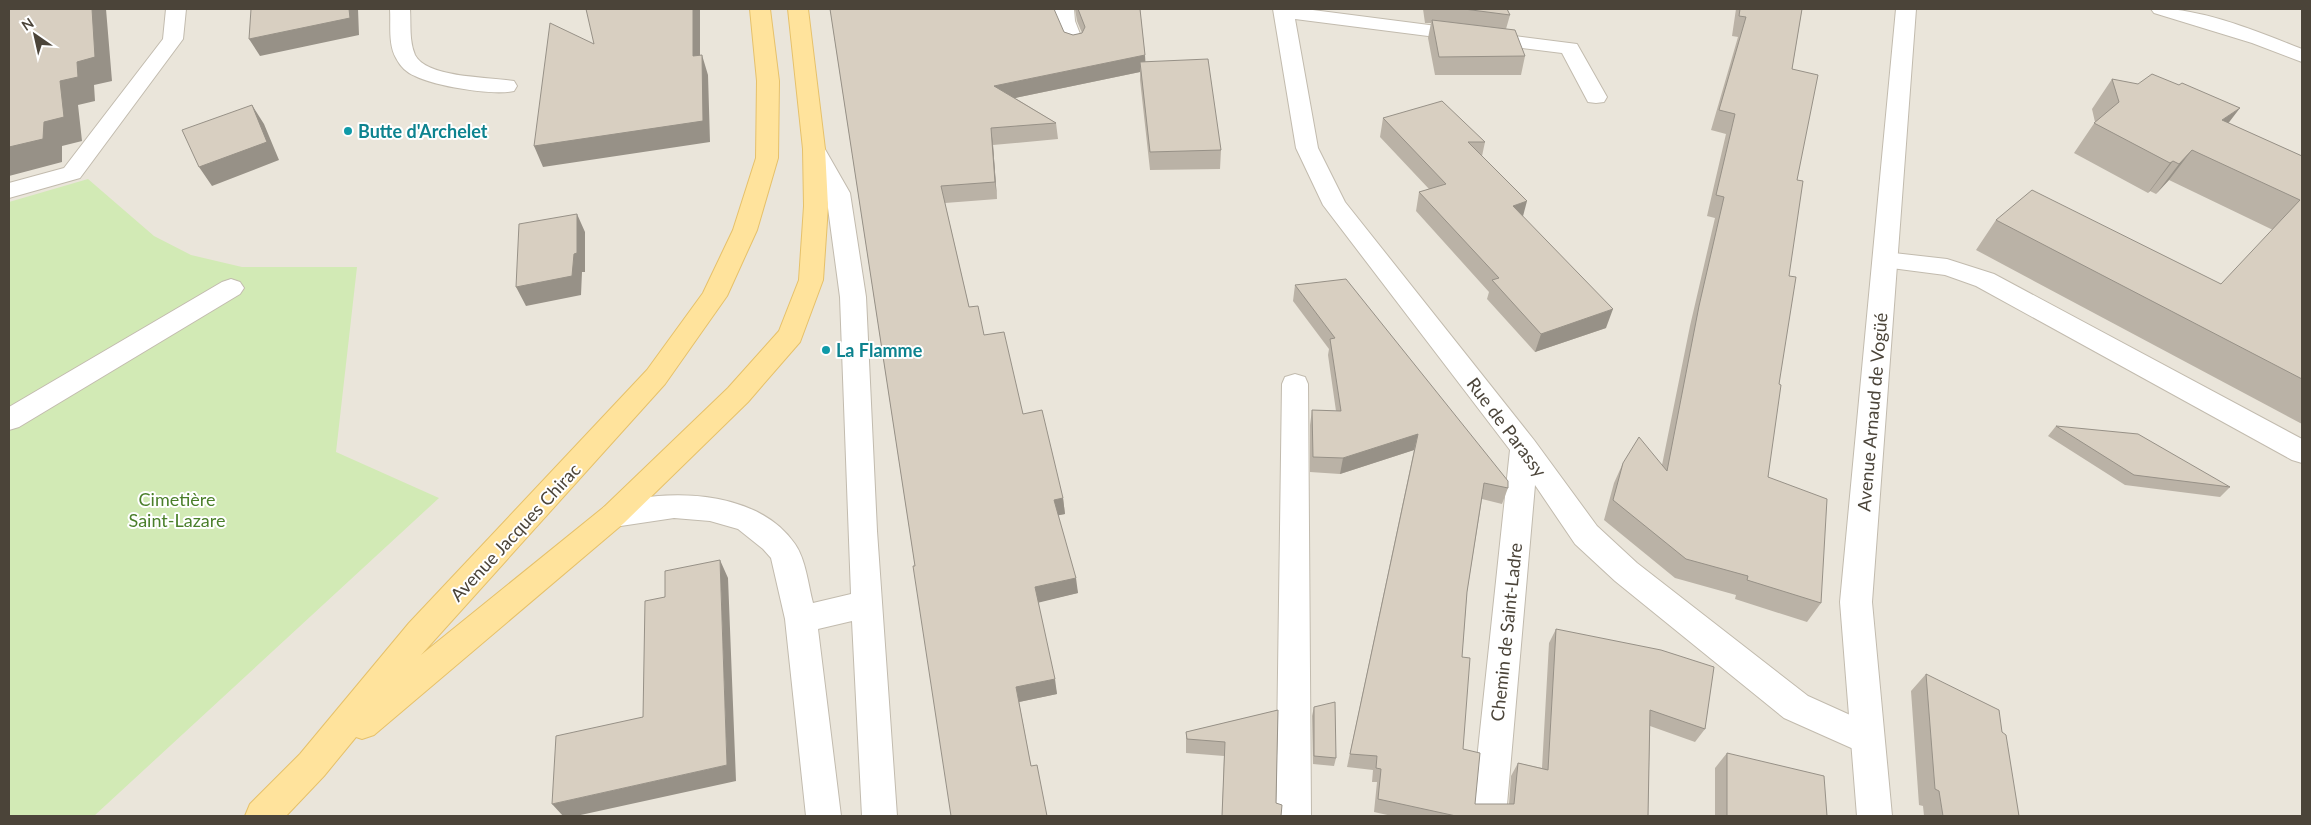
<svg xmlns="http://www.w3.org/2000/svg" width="2311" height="825" font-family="Lato,sans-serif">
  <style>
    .residential { fill: #eae5da }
    .green { fill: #d2eab5 }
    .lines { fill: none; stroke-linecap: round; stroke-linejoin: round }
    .service-casing { stroke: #c2bbae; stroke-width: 2 }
    .minor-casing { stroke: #c2bbae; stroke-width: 2 }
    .tertiary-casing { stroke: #c2bbae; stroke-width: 2 }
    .primary-casing { stroke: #e6c16a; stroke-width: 2 }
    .service { fill: #fff; fill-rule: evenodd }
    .minor { fill: #fff; fill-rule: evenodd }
    .tertiary { fill: #fff; fill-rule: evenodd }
    .primary { fill: #ffe39c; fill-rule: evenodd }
    .wall { fill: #bab2a6 }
    .shaded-wall { fill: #979187 }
    .building { fill: #d8cfc1; stroke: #979187 }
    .culture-dot { fill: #0f9aa8; stroke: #fff; stroke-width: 2 }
    .labels { text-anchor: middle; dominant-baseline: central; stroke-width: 4; stroke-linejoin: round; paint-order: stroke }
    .culture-label { font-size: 18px; font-weight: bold; fill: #0d838f; stroke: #fff; text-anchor: start }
    .street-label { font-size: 18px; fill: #4b4439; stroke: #fff }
    .park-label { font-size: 18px; fill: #4a7f2a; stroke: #fff }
  </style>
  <rect width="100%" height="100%" fill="#f6f3ec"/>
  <!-- residential -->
  <path class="residential" d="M9 9H2302V816H9Z"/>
  <!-- green -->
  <path class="green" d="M88 179 154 236 191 255 242 267H357L336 452 439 498 94 816H9V202Z"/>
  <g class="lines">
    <defs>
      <path id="service" d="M1885 252 1947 259 1994 274 2302 439V463L2292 460 1976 286 1945 275 1876 266 1873 260 1876 254Z
        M231 279 240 282 244 288 240 294 19 427 9 430V407L222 282Z
        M1295 374 1305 377 1308 384 1311 816H1276L1282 384 1285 377Z"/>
      <path id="minor" d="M166 9H186L183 39 80 178 9 198V183L64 168 163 39Z
        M390 9H410C411 24 409 41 415 55 426 77 484 77 506 80L514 81 517 86 514 91C493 96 435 86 415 76 407 73 400 66 396 58 388 44 391 25 390 9Z
        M1054 9H1074L1075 21 1084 44 1081 48 1074 50 1067 48 1055 21Z
        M1273 9H1305L1577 44 1607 97 1604 102 1596 103 1588 102 1562 53 1295 19 1318 148 1345 202 1534 440 1597 526 1637 563 1808 696 1879 728 1884 739 1879 750 1867 755 1784 718 1615 581 1575 544 1535 485 1506 816H1471L1510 450 1323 205 1296 148Z
        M2151 9C2197 6 2259 32 2302 49V62L2252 43 2154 13Z
        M814 142 822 144 850 193 866 297 877 531 897 816H862L852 621 818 629 841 816H806L785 619 771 558 763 549 738 529 710 521 674 518 614 527 604 523 599 515 604 507C662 487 756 488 795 544 806 560 808 584 813 603L851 594 840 297 826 193 803 149 806 144Z"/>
      <path id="tertiary" d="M1896 9H1916L1872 602 1892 816H1857L1840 602Z"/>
      <path id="primary" d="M750 9H770L779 81 778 158 757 230 727 296 665 384 421 655 604 507 728 388 779 331 799 280 804 206 803 149 788 9H808L825 149 828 206 823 280 800 342 748 402 624 523 374 735 362 739 356 737 324 776 286 816H245L250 804 300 754 409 623 647 370 703 293 733 230 756 158 757 81Z"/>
    </defs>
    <!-- service casing -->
    <use href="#service" class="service-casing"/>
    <!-- minor casing -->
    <use href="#minor" class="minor-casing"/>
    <!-- tertiary casing -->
    <use href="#tertiary" class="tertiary-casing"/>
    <!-- primary casing -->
    <use href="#primary" class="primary-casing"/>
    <!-- service -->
    <use href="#service" class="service"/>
    <!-- minor -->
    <use href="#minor" class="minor"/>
    <!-- tertiary -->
    <use href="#tertiary" class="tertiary"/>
    <!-- primary -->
    <use href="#primary" class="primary"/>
  </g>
  <!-- wall -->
  <path class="wall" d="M830 9 1064 32 1073 35 1082 33 1077 21 1075 9H1140L1145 55V62L1221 150 1220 169 1150 170 1140 80V72L1015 98 1056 123 1058 139 993 145 997 199 945 203 969 307 1023 414 1063 498 1065 514 1058 515 1078 593 1038 602 1057 694 1019 702 1031 766 1047 816 915 566Z
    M1423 9H1507L1510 15 1506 29 1525 56 1521 75H1435L1428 38 1431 23H1425Z
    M1736 9H1802L1792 69 1797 180 1779 384 1768 477 1821 603 1807 622 1735 599 1736 595 1675 578 1604 520 1614 483 1623 463 1662 465 1690 326 1715 218 1707 216 1726 134 1711 130 1738 37 1732 36Z
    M2112 79 2228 123 2302 156V424L1976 250 1996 220 2221 284 2273 230 2169 180 2156 194 2150 191 2148 193 2074 153 2095 122 2092 109Z
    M1383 118 1485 142 1482 156 1523 217 1606 328 1535 352 1487 299 1489 292 1416 211 1419 192 1429 189 1380 137Z
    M1295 285 1508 488 1502 504 1482 499 1467 592 1462 657 1463 749 1475 804H1509L1511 776 1518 763 1542 768 1549 643 1556 629 1705 729 1695 742 1650 726 1648 816H1392L1374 812 1377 782H1372L1373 770 1347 767 1414 450 1340 474 1310 472V425L1312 410 1336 411 1328 355 1329 349 1293 301Z
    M2056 426 2230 487 2220 497 2125 485 2048 436Z
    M1926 674 2002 732 2019 816H1924L1923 806 1919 805 1911 691Z
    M1314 707 1336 758 1334 766 1313 764 1312 716Z
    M1278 710 1276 803 1281 816H1222L1224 756 1186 753V732Z
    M1727 753 1827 816H1715V768Z"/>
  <!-- shaded-wall -->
  <path class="shaded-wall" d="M92 9H106L112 81 94 85 95 101 78 105 82 141 62 146V162L9 176V147L44 122 60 81 77 62Z
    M349 9H358L359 35 260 56 249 39Z
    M693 9H700V76L693 56Z
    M702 55 708 75 710 142 543 167 534 146Z
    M1145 55 1146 71 1140 62V72L996 102 994 86Z
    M252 105 264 124 279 160 212 186 199 167Z
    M2240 108 2217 138 2222 120Z
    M991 128 993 145 997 199 995 182Z
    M2192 150 2169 180 2156 194 2179 164Z
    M2173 161 2150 191 2148 193 2170 163Z
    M1527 201 1522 220 1513 206Z
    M577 214 585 232V272H582L581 295 526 306 516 287Z
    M1613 309 1606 328 1535 352 1541 334Z
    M1418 434 1414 450 1340 474 1343 458Z
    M1063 498 1065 514 1055 516 1054 500Z
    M720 560 728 578 736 781 576 816H563L552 804 727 765Z
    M1076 578 1078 593 1037 603 1035 587Z
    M1055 679 1057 694 1019 702 1016 687Z"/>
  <!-- building -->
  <path class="building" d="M9 9H92L95 57 77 62 78 77 60 81 64 117 44 122 43 139 9 147Z
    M251 9H349L350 18 249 39Z
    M586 9H693V56L702 55 703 121 534 146 550 23 594 44Z
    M830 9H1054L1064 32 1073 35 1082 33 1085 27 1078 9H1140L1145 55 994 86 1056 123 991 128 995 182 941 186 969 307 978 306 984 335 1004 332 1023 414 1042 410 1063 498 1054 500 1076 578 1035 587 1055 679 1016 687 1031 766 1037 765 1047 816H951L913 566H915Z
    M1464 9H1507L1510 15Z
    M1740 9H1802L1792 69 1818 75 1797 180 1803 181 1789 276 1796 277 1779 384 1781 385 1768 477 1827 499 1821 603 1747 580 1748 576 1686 559 1613 500 1623 463 1639 437 1667 471 1699 306 1724 197 1716 195 1735 114 1719 110 1746 17 1739 16Z
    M1432 20 1515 30 1525 56 1439 57Z
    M1208 59 1221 150 1150 152 1140 62Z
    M2152 74 2179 85 2182 83 2240 108 2222 120 2302 156V379L1996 220 2032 190 2221 284 2300 200 2192 150 2179 164 2173 161 2170 163 2094 123 2119 102 2112 79 2138 84Z
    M1442 101 1485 142H1468L1527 201 1513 206 1613 309 1541 334 1492 280 1499 278 1419 192 1446 184 1383 118Z
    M252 105 267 142 199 167 182 130Z
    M577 214V253L574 254 572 276 516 287 519 224Z
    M1346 279 1508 481V488L1484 483 1467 592 1462 657 1470 658 1463 749 1480 753 1475 804H1514L1518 763 1548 770 1556 629 1661 650 1714 667 1705 729 1650 710 1648 816H1456L1378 799 1381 769 1376 768 1377 756 1350 754 1418 434 1343 458 1313 457 1312 410 1341 411 1330 339 1335 338 1295 285Z
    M2056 426 2138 434 2230 487 2134 475Z
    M720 560 727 765 552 804 556 736 643 717 645 601 665 597V571Z
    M1926 674 1999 710 2002 732 2006 735 2019 816H1943L1939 791 1935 789Z
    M1335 702 1336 758 1314 756V707Z
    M1278 710 1276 803 1282 805 1281 816H1222L1225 742 1187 739 1186 732Z
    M1727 753 1824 776 1827 816H1727Z"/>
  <!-- markers -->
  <g class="culture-dot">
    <circle cx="348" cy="131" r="5"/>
    <circle cx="826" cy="350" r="5"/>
  </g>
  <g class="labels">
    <!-- culture labels -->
    <g class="culture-label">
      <text x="358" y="131">Butte d'Archelet</text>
      <text x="836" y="350">La Flamme</text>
    </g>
    <!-- street labels -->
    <g class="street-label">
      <text transform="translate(1872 412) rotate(-85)">Avenue Arnaud de Vogüé</text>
      <text transform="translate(1507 427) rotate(53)">Rue de Parassy</text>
      <text transform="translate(515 532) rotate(-47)">Avenue Jacques Chirac</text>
      <text transform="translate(1506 632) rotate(-84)">Chemin de Saint-Ladre</text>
    </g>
    <!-- park labels -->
    <g class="park-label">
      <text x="177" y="499">Cimetière<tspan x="177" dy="21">Saint-Lazare</tspan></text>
    </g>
  </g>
  <!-- border -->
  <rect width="2311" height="825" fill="none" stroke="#4b4439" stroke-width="20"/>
  <!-- north arrow -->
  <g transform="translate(35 35) rotate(326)" stroke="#ffffff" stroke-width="4" paint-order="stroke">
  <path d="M0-4L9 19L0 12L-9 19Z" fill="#4b4439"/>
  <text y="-8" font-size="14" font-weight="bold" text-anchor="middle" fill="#4b4439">N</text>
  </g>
</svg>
